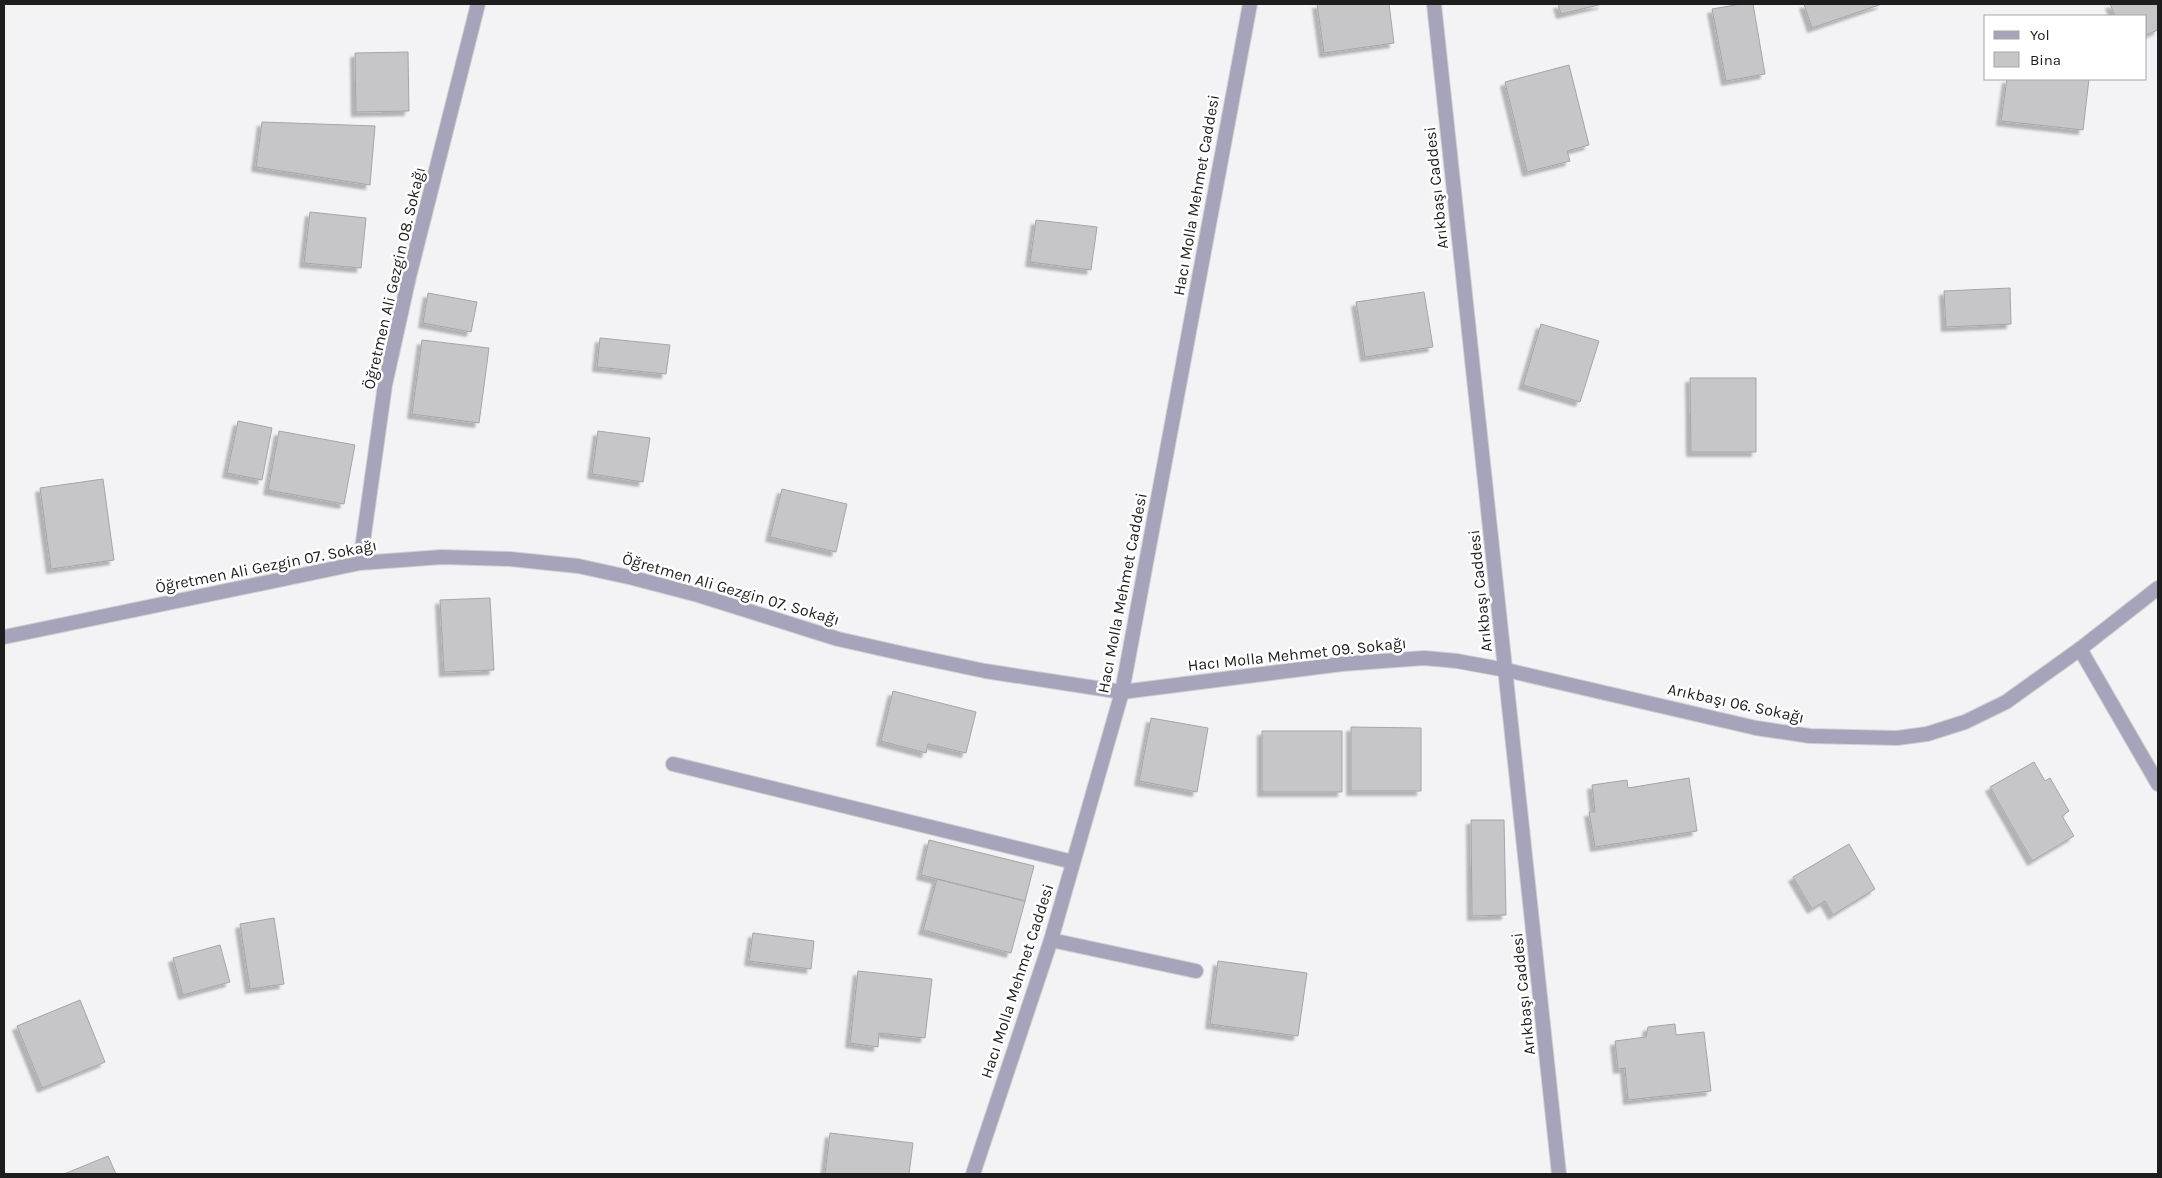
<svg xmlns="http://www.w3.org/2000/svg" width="2162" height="1178" font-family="Karla,sans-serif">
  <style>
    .building { fill: #c6c6c9; stroke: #a5a5a9; filter: url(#shadow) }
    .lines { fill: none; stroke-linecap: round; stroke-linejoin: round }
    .minor-casing { stroke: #d1d1d3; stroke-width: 16 }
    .tertiary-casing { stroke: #d1d1d3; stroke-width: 16 }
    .minor { stroke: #a5a4bb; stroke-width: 14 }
    .tertiary { stroke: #a5a4bb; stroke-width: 14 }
    .labels { text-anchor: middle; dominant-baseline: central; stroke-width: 5; stroke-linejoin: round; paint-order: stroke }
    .street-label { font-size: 16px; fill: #1d1d1e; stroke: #fff }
  </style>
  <defs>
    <filter id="shadow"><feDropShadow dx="-4.5" dy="4.5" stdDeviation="1" flood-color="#0004"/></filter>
  </defs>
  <rect width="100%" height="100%" fill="#f3f3f6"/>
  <!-- building -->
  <path class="building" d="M1317 4H1389L1394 43 1324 53Z
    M1558 4H1603L1561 14Z
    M1741 4H1753L1765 74 1726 81 1712 9Z
    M1804 4H1882L1812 28Z
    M2110 4H2158V30L2146 35V16H2115Z
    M408 52 409 111 356 112 355 53Z
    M1569 65 1589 145 1567 151 1570 161 1527 172 1505 82Z
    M2007 79H2089L2083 130 2001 121Z
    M262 122 375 126 370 185 256 167Z
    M310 212 366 218 361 268 304 263Z
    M1036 220 1097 227 1091 270 1030 262Z
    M2010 288 2011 324 1946 327 1944 291Z
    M1424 292 1433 347 1365 357 1356 302Z
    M428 293 477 302 471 332 423 323Z
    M1541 324 1599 341 1580 402 1523 385Z
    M600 338 670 345 666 374 597 367Z
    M422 340 489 348 479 423 412 414Z
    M1690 378H1756V452H1691Z
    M238 421 272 428 262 480 227 473Z
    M279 431 355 445 344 504 268 490Z
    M598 431 650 438 643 482 592 474Z
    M103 479 114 560 51 569 40 488Z
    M782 489 847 504 836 552 770 537Z
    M490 598 494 670 444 672 440 600Z
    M893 691 976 712 966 753 928 744 926 753 881 741Z
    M1151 718 1208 728 1197 792 1139 781Z
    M1351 727 1421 728V791H1351Z
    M1262 731H1342V792H1262Z
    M2034 762 2045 781 2050 778 2069 811 2062 816 2074 836 2032 861 1990 787Z
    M1689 778 1697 831 1595 847 1589 812H1595L1592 785 1627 780 1628 788Z
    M1471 820H1504L1506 915 1472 916Z
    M929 840 1034 866 1025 901 921 875Z
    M1849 844 1875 889 1833 915 1825 901 1812 909 1793 877Z
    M937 879 1025 901 1011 953 923 930Z
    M274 918 284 984 250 989 240 924Z
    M753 933 814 941 811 969 749 961Z
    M220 945 230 982 183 995 173 958Z
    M1218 961 1307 973 1298 1036 1210 1024Z
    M858 971 932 979 925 1038 879 1033 878 1047 850 1043Z
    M80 1000 105 1062 42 1088 17 1026Z
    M1675 1024 1676 1035 1704 1032 1711 1091 1628 1100 1625 1068 1618 1069 1615 1041 1646 1037 1648 1027Z
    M830 1133 913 1143 909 1174H825Z
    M108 1156 116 1174H64Z"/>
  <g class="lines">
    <defs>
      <path id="minor" d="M360 563 385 385 409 277 478 4
        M4 637 360 563 442 557 510 559 578 566 633 578 698 595 838 639 909 655 985 671 1122 692 1342 664 1424 658 1457 661 1506 670 1756 728 1810 736 1897 738 1927 734 1965 722 2006 702 2080 649 2158 588
        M673 764 1073 862
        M1051 940 1196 971"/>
      <path id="tertiary" d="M1434 4 1559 1174
        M2080 649 2158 784
        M973 1174 1051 940 1122 692 1250 4"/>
    </defs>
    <!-- minor casing -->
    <use href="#minor" class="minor-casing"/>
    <!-- tertiary casing -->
    <use href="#tertiary" class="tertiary-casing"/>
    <!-- minor -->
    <use href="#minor" class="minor"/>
    <!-- tertiary -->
    <use href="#tertiary" class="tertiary"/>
  </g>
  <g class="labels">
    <!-- street labels -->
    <g class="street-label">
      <text transform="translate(1436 188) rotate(-96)">Arıkbaşı Caddesi</text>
      <text transform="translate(1196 195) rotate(-80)">Hacı Molla Mehmet Caddesi</text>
      <text transform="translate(394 278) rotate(-77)">Öğretmen Ali Gezgin 08. Sokağı</text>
      <text transform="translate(266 566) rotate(-11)">Öğretmen Ali Gezgin 07. Sokağı</text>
      <text transform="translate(731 589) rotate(16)">Öğretmen Ali Gezgin 07. Sokağı</text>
      <text transform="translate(1480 591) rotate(-96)">Arıkbaşı Caddesi</text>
      <text transform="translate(1122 593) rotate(-79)">Hacı Molla Mehmet Caddesi</text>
      <text transform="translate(1297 654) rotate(-6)">Hacı Molla Mehmet 09. Sokağı</text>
      <text transform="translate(1736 703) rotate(12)">Arıkbaşı 06. Sokağı</text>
      <text transform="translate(1017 981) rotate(-72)">Hacı Molla Mehmet Caddesi</text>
      <text transform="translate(1523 994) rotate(-96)">Arıkbaşı Caddesi</text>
    </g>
  </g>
  <!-- border -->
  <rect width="2162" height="1178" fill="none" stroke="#1d1d1e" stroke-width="10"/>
  <!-- legend -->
  <rect x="1984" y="15" width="162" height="65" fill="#ffffff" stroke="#a5a5a5"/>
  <rect x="1994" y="31" width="25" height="8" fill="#a5a4bb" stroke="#a5a5a5"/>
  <text x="2030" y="40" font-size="15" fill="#1d1d1e">Yol</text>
  <rect x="1994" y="52" width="25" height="15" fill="#c6c6c9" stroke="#a5a5a5"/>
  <text x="2030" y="65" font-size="15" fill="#1d1d1e">Bina</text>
</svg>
